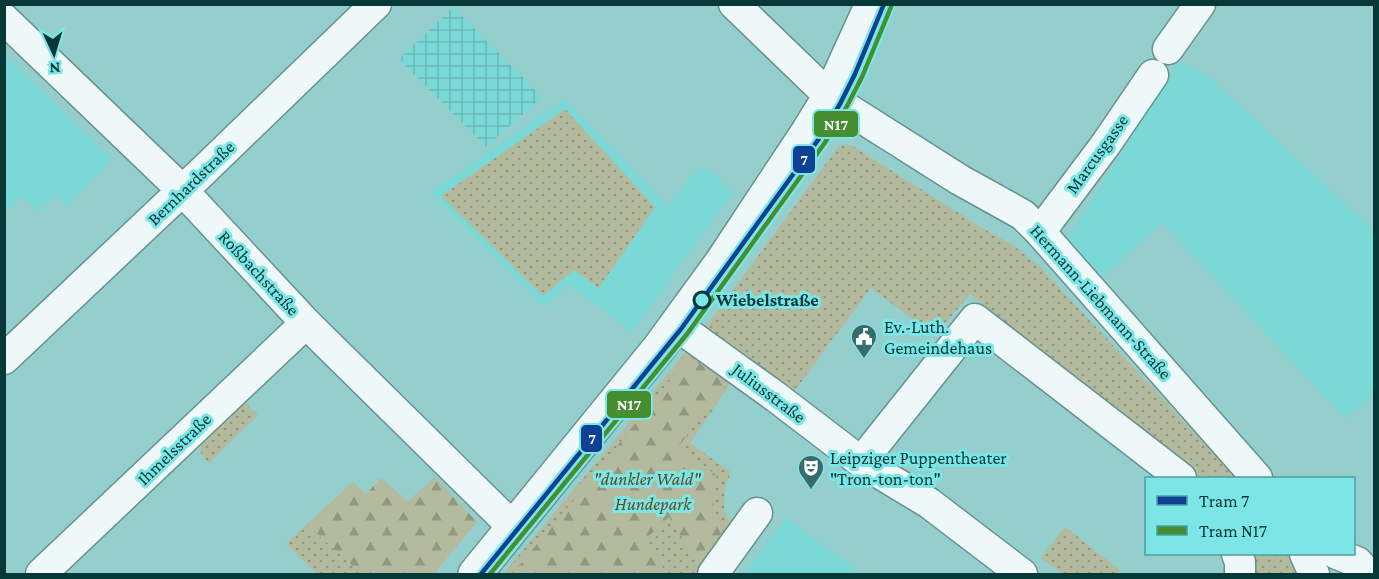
<svg xmlns="http://www.w3.org/2000/svg" width="1379" height="579" font-family="'Crimson Pro',serif">
  <style>
    .built { fill: #7ad8d7 }
    .industrial { fill: url(#industrial-grid) }
    .green { fill: url(#green-dots) }
    .forest { fill: url(#forest-firs) }
    .lines { fill: none; stroke-linecap: round; stroke-linejoin: round }
    .minor-casing { stroke: #679291; stroke-width: 33 }
    .major-casing { stroke: #679291; stroke-width: 36 }
    .minor { stroke: #eff8f8; stroke-width: 30 }
    .major { stroke: #eff8f8; stroke-width: 33 }
    .tram-1-casing { stroke: #7be6e5; stroke-width: 9 }
    .tram-2-casing { stroke: #7be6e5; stroke-width: 9 }
    .tram-1 { stroke: #0e4094; stroke-width: 4.5 }
    .tram-2 { stroke: #468e30; stroke-width: 4.5 }
    .stop-dot { fill: #7be6e5; stroke: #063838; stroke-width: 3 }
    .labels { text-anchor: middle; dominant-baseline: central; stroke-width: 6; stroke-linejoin: round; paint-order: stroke }
    .street-label { font-size: 18px; fill: #063838; stroke: #7be6e5 }
    .stop-label { font-size: 18px; font-weight: bold; fill: #063838; stroke: #7be6e5; text-anchor: start }
    .poi-label { font-size: 18px; fill: #063838; stroke: #7be6e5; text-anchor: start }
    .park-label { font-size: 18px; font-style: italic; fill: #644a23; stroke: #7be6e5 }
    .line-badge { stroke: #7be6e5; stroke-width: 2 }
    .badge-label { font-size: 16px; text-anchor: middle; font-weight: bold; fill: #fff }
  </style>
  <defs>
    <pattern id="industrial-grid" width="8" height="8" patternUnits="userSpaceOnUse" patternTransform="scale(1.5)"><rect width="8" height="8" fill="#7ad8d7"/><path d="M0 4h8M4 0v8" fill="none" stroke="#68bab9"/></pattern>
    <pattern id="green-dots" width="8" height="8" patternUnits="userSpaceOnUse" patternTransform="scale(1.5)"><rect width="8" height="8" fill="#b4ba9d"/><path d="M2 2h.1M6 6h.1" fill="none" stroke="#909881" stroke-width="1.8" stroke-linecap="round"/></pattern>
    <pattern id="forest-firs" width="22" height="20" patternUnits="userSpaceOnUse" patternTransform="scale(1.5)"><rect width="22" height="20" fill="#b4ba9d"/><path d="M5 1l3.5 6h-7zM16 11l3.5 6h-7z" fill="#909881"/></pattern>
  </defs>
  <rect width="100%" height="100%" fill="#94cecd"/>
  <!-- built -->
  <path class="built" d="M4 55 112 160 67 207 56 195 37 212 22 196 5 213Z
    M1179 62 1205 73 1374 231V393L1346 419 1162 222 1103 277 1067 240Z
    M564 99 667 206 687 181 700 167 709 169 733 192 631 333 598 305 569 285 544 307 430 193Z
    M786 518 862 574H744Z"/>
  <!-- industrial -->
  <path class="industrial" d="M453 7 542 97 486 147 399 59Z"/>
  <!-- green -->
  <path class="green" d="M565 109 655 207 599 288 574 270 543 296 441 196Z
    M851 145 979 226 1014 246 1041 268 1215 455 1235 478H1195L1095 393 970 294 935 336 871 288 790 397 744 364 690 443 731 472 725 487 724 510 735 531 705 574H503L611 445 711 320 839 146Z
    M245 402 258 415 209 463C202 456 197 451 203 442Z
    M307 524 361 574H317L286 544Z
    M1065 527 1120 570 1117 574H1063L1041 558Z
    M1248 554H1291L1301 574H1250Z"/>
  <!-- forest -->
  <path class="forest" d="M687 359H693L727 383 678 447 716 475 713 507 723 531 697 563 669 517 645 540 667 574H512L578 495Z
    M435 477 477 522 434 574H361L307 524 353 482 366 494 381 478 408 501Z"/>
  <g class="lines">
    <defs>
      <path id="minor" d="M734 4 820 87 840 104 960 180 1023 215 1040 232 1257 478
        M4 19 183 191 306 323 514 528
        M1168 49 1200 4
        M1040 232 1106 144 1153 75
        M676 325 776 397 861 462 929 503 1022 574
        M4 359 200 174 376 4
        M861 462 975 319 1181 478
        M1237 554 1240 562V574
        M1305 554 1314 574
        M1337 554 1357 562 1368 574
        M41 574 306 323
        M713 574 757 513"/>
      <path id="major" d="M475 574 659 348 721 263 807 133 830 96 872 4"/>
    </defs>
    <!-- minor casing -->
    <use href="#minor" class="minor-casing"/>
    <!-- major casing -->
    <use href="#major" class="major-casing"/>
    <!-- minor -->
    <use href="#minor" class="minor"/>
    <!-- major -->
    <use href="#major" class="major"/>
    <defs>
      <path id="tram-1" d="M481 574 681 329 818 140 840 104 855 74 884 4"/>
      <path id="tram-2" d="M490 574 687 334 824 144 846 108 862 77 891 7"/>
    </defs>
    <!-- tram-1 casing -->
    <use href="#tram-1" class="tram-1-casing"/>
    <!-- tram-2 casing -->
    <use href="#tram-2" class="tram-2-casing"/>
    <!-- tram-1 -->
    <use href="#tram-1" class="tram-1"/>
    <!-- tram-2 -->
    <use href="#tram-2" class="tram-2"/>
  </g>
  <!-- icons -->
  <defs>
    <symbol id="civic-pin" viewBox="-11 -11 22 30"><path d="M0 17L-7.5 6A9.5 9.5 0 1 1 7.5 6Z" fill="#386c6c" stroke="#7be6e5"/><path d="M-.6-6.5H3V-4.5H.6V-3L4-1V1h2V6H-6V1h2V-1L-.6-3ZM-1.2 2.5V6h2.4V2.5Z" fill="#fff"/></symbol>
    <symbol id="theatre-pin" viewBox="-11 -11 22 30"><path d="M0 17L-7.5 6A9.5 9.5 0 1 1 7.5 6Z" fill="#386c6c" stroke="#7be6e5"/><path d="M-5-5.5Q0-4 5-5.5V0Q5 5 0 6Q-5 5-5 0ZM-3.3-2.5H-1v1.5H-3.3ZM1-2.5H3.3v1.5H1ZM-2.8 1Q0 5.5 2.8 1Z" fill="#fff"/></symbol>
  </defs>
  <g fill-rule="evenodd">
    <use href="#civic-pin" x="849" y="322" width="30" height="40"/>
    <use href="#theatre-pin" x="796" y="453" width="30" height="40"/>
  </g>
  <!-- markers -->
  <circle class="stop-dot" cx="702" cy="300" r="8"/>
  <g class="labels">
    <!-- street labels -->
    <g class="street-label">
      <text transform="translate(1097 154) rotate(-54)">Marcusgasse</text>
      <text transform="translate(191 183) rotate(-44)">Bernhardstraße</text>
      <text transform="translate(259 273) rotate(47)">Roßbachstraße</text>
      <text transform="translate(1101 302) rotate(48)">Hermann-Liebmann-Straße</text>
      <text transform="translate(769 393) rotate(37)">Juliusstraße</text>
      <text transform="translate(174 449) rotate(-44)">Ihmelsstraße</text>
    </g>
    <!-- stop labels -->
    <g class="stop-label">
      <text x="716" y="300">Wiebelstraße</text>
    </g>
    <!-- poi labels -->
    <g class="poi-label">
      <text x="884" y="327">Ev.-Luth.<tspan x="884" dy="21">Gemeindehaus</tspan></text>
      <text x="830" y="458">Leipziger Puppentheater<tspan x="830" dy="21">"Tron-ton-ton"</tspan></text>
    </g>
    <!-- park labels -->
    <g class="park-label">
      <text x="647" y="479">"dunkler Wald"</text>
      <text x="653" y="504">Hundepark</text>
    </g>
  </g>
  <g class="line-badge">
    <rect x="813" y="110" width="46" height="28" rx="6" fill="#468e30"/>
    <rect x="792" y="145" width="24" height="29" rx="6" fill="#0e4094"/>
    <rect x="606" y="390" width="46" height="29" rx="6" fill="#468e30"/>
    <rect x="580" y="424" width="23" height="29" rx="6" fill="#0e4094"/>
  </g>
  <g class="badge-label">
    <text x="836" y="130">N17</text>
    <text x="804" y="165">7</text>
    <text x="629" y="410">N17</text>
    <text x="592" y="444">7</text>
  </g>
  <!-- border -->
  <rect width="1379" height="579" fill="none" stroke="#063838" stroke-width="12"/>
  <!-- legend -->
  <rect x="1145" y="477" width="210" height="78" fill="#7be6e5" stroke="#4ca0a0" stroke-width="1.5"/>
  <rect x="1157" y="496" width="30" height="9" fill="#0e4094" stroke="#4ca0a0" stroke-width="1.5"/>
  <text x="1199" y="507" font-size="18" fill="#063838">Tram 7</text>
  <rect x="1157" y="526" width="30" height="9" fill="#468e30" stroke="#4ca0a0" stroke-width="1.5"/>
  <text x="1199" y="537" font-size="18" fill="#063838">Tram N17</text>
  <!-- north arrow -->
  <g transform="translate(54 54) rotate(176)" stroke="#7be6e5" stroke-width="4.5" paint-order="stroke">
  <path d="M0-4.5L10 22L0 15L-10 22Z" fill="#063838"/>
  <text y="-9" font-size="16" font-weight="bold" text-anchor="middle" fill="#063838">N</text>
  </g>
</svg>
